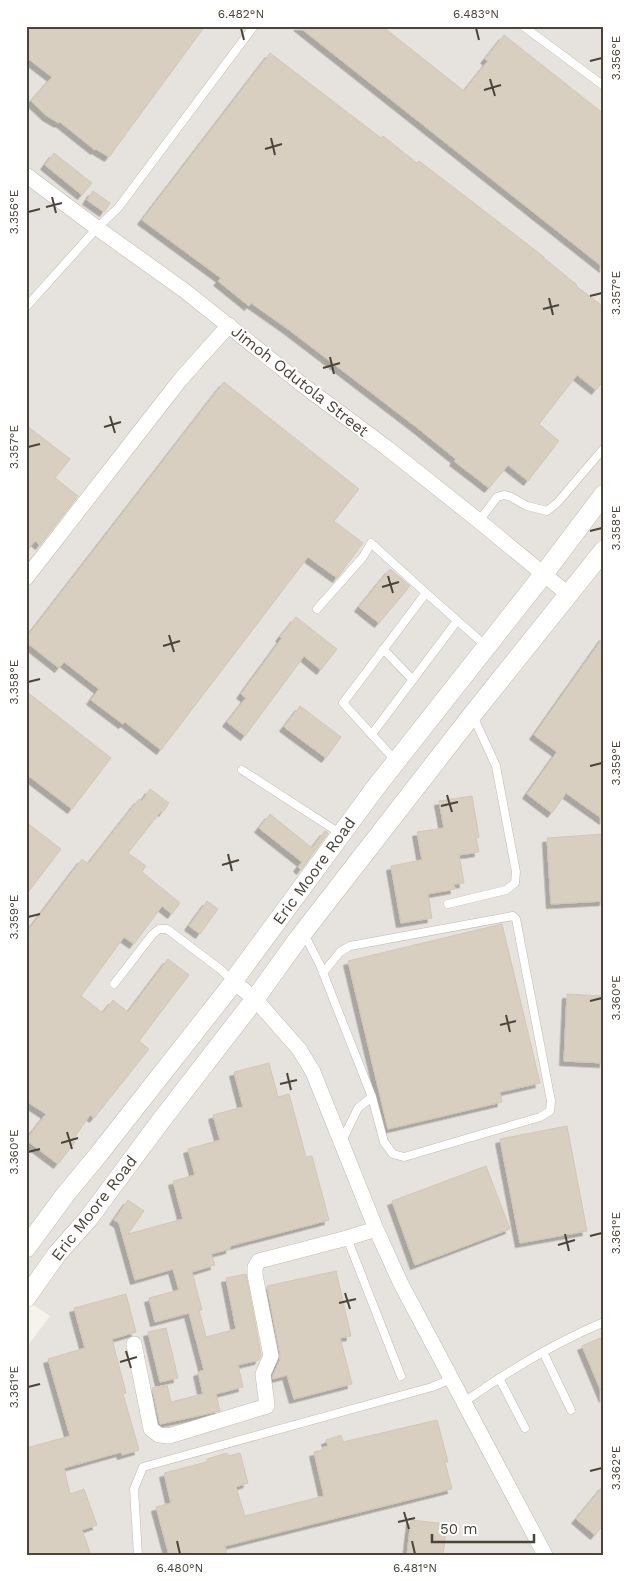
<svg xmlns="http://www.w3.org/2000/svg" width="630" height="1581" font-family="'Work Sans',sans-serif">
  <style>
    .industrial { fill: #e6e2dd }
    .building { fill: #d8cfc1; stroke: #d3c7b4; filter: url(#shadow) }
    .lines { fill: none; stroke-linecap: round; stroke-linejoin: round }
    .service-casing { stroke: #c2bbae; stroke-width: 9 }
    .minor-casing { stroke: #c2bbae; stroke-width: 16 }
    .tertiary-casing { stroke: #c2bbae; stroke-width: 20 }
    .service { stroke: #fff; stroke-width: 8 }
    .minor { stroke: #fff; stroke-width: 15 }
    .tertiary { stroke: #fff; stroke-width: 19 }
    .ticks { fill: none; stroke: #4b4439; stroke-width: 2 }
    .labels { text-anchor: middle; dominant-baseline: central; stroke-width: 4; stroke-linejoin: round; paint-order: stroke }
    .street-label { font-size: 16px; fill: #4b4439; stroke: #fff }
    .neatline { fill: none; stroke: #4b4439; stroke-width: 2 }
    .ticks-label { font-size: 12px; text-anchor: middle; fill: #4b4439 }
  </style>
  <defs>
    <filter id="shadow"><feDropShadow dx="-4.5" dy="4.5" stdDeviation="0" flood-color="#0004"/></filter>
  </defs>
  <rect width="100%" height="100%" fill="#f6f3ec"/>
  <!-- industrial -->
  <path class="industrial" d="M26 26H604V1555H26V1348L50 1316 26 1300Z"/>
  <!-- building -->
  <path class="building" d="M26 26H205L109 157 96 149 95 150 60 122 59 123 47 116 31 101 52 77 26 57Z
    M298 26H382L464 91 488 61 485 59 504 35 604 114V268Z
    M270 53 381 138 383 136 417 163 419 161 487 213 544 257V258L577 285 576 286 604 307V380L596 390 577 375 539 424 559 441 528 481 508 465 489 488 454 461 456 459 415 426 288 329 251 303 249 306 218 281 221 278 142 220Z
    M54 153 92 183 82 195 45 165Z
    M93 191 110 203 104 212 87 200Z
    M224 382 359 489 334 521 363 543 337 578 308 557 161 750 125 722 123 724 91 700 99 689 64 662 59 668 26 642V638Z
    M26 425 70 459 55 478 78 496 40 545 35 541 26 552Z
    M390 569 410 586 379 623 359 607Z
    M296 617 337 649 321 670 304 656 245 736 227 722 246 698 241 694 282 638 280 637Z
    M604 636V820L566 793 552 813 527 794 557 752 534 735Z
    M26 691 111 758 72 809 26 774Z
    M300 706 341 737 326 758 284 727Z
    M150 789 169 803 163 812 161 811 128 853 146 866 142 872 180 903 172 914 162 906 134 944 124 937 81 996 103 1013 113 1000 128 1012 168 959 189 975 139 1041 149 1049 94 1118 90 1115 72 1141 75 1142 58 1164 26 1140 46 1114 26 1101V933L82 859 88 864 139 799 142 801Z
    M472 796 479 837 476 838 479 852 459 855 464 883 454 884 455 889 428 894 432 918 401 923 391 866 422 860 417 832 444 828 439 801Z
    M270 814 312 848 325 831 328 833 301 870 298 867 302 862 259 828Z
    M26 822 61 849 26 895Z
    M604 834V901L551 904 547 838Z
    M207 901 218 909 200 934 189 926Z
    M502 924 540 1083 500 1092 502 1102 388 1129 348 961Z
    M567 994 604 996V1063L564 1061Z
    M269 1063 278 1097 289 1094 306 1157 312 1156 329 1220 230 1246V1249L211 1254 215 1265 192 1272 202 1310H199L206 1337 236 1329 226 1278 246 1274 261 1355 259 1360 238 1365 243 1387 216 1394 220 1411 160 1424 152 1388 167 1385 171 1402 203 1394 198 1372 204 1370 189 1313 155 1322 149 1298 179 1290 173 1269 135 1280 119 1223 114 1220 128 1200 144 1211 128 1234 183 1219 173 1181 195 1175 188 1149 220 1140 213 1115 243 1107 234 1072Z
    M567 1126 587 1231 520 1243 500 1139Z
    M486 1166 510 1229 415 1265 392 1201Z
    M336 1271 351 1336 340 1338 352 1384 294 1399 287 1375 273 1379V1375L280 1360V1354L267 1286Z
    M126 1294 136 1332 112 1339 126 1393 123 1394 139 1450 122 1455 121 1452 64 1468 70 1494 84 1489 97 1525 82 1530 91 1555H26V1448L70 1436 48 1359 85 1348 74 1308Z
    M166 1328 178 1378 160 1382 148 1332Z
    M600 1338 604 1347V1398L582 1346Z
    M437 1420 448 1462H445L452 1489 225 1546 227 1555H169L156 1507 171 1503 164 1473 207 1462V1459L227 1453 228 1456 240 1453 248 1483 236 1487 245 1516 324 1496 314 1452 323 1450V1447L328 1446 326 1440 341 1435 343 1442Z
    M604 1485V1524L595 1535 576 1519Z
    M411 1520 447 1524 443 1555H407Z"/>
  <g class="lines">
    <defs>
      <path id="service" d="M523 26 604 86
        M26 307 97 228 118 208 254 26
        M479 521 497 497 504 495 511 497 527 506 547 511 558 502 604 448
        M317 609 363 557 371 543 426 593
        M383 649 413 680
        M372 734 457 621
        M396 761 343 703 426 593 486 646
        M242 770 341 834
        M448 904 506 890 515 883 516 872 496 766 473 716
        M304 934 320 965 372 1097 384 1142 393 1154 404 1157 540 1117 550 1111 551 1101 516 919 513 916 350 946 340 952 323 973
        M114 984 152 935 159 929H167L220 969 233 981
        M342 1141 358 1108 372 1097
        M347 1238 401 1376
        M543 1352 571 1410
        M499 1378 525 1428
        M464 1402C508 1371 554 1343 604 1322
        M138 1555 134 1489 143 1467 432 1387 451 1379"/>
      <path id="minor" d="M26 175 97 228 185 291 304 386 387 448 479 521 569 595
        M26 578 180 380 229 325
        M234 982 255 999 299 1049 313 1072 376 1229 401 1284 545 1555
        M134 1344 151 1429 159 1435 169 1436 267 1406 263 1374 271 1356 255 1275V1267L259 1261 347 1238 376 1229"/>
      <path id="tertiary" d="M26 1248 65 1195 98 1155 234 982V980L376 787 543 575 604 494
        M26 1298 57 1254 88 1219 160 1122 255 999 298 939 472 715 604 550"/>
    </defs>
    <!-- service casing -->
    <use href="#service" class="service-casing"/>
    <!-- minor casing -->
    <use href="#minor" class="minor-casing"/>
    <!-- tertiary casing -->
    <use href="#tertiary" class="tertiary-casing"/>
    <!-- service -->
    <use href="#service" class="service"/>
    <!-- minor -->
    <use href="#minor" class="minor"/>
    <!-- tertiary -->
    <use href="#tertiary" class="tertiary"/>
  </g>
  <!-- ticks -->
  <path class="ticks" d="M241 28 244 40M476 28 479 40M590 61 602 58M490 79 495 96M484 90 501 85M271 138 275 155M265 149 282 144M52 197 56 213M46 207 62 203M28 212 40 209M590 296 602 293M549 298 553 315M543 309 559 305M330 357 334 374M323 368 340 363M110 416 115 433M104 427 121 422M28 447 40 444M590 531 602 528M388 576 393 593M382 587 399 582M169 635 174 652M163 646 180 641M28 682 40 679M590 766 602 763M447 795 452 812M441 806 458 802M228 854 232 871M222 865 239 860M28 917 40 914M590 1001 602 998M506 1015 510 1032M500 1025 516 1021M287 1073 291 1090M280 1084 297 1080M67 1132 72 1149M61 1143 78 1138M28 1152 40 1149M565 1234 569 1251M590 1236 602 1233M558 1245 575 1240M345 1293 350 1309M339 1303 356 1299M126 1351 131 1368M120 1362 137 1357M28 1387 40 1384M590 1471 602 1468M404 1512 409 1529M398 1522 415 1518M177 1541 180 1554M412 1541 415 1554"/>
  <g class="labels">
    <!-- street labels -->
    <g class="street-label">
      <text transform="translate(300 381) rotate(38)">Jimoh Odutola Street</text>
      <text transform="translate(314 871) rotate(-54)">Eric Moore Road</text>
      <text transform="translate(94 1208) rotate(-52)">Eric Moore Road</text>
    </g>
  </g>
  <!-- border -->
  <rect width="630" height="1581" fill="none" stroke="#ffffff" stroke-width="55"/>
  <!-- scale -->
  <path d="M432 1534v8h102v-8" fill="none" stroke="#4b4439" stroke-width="2.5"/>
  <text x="440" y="1534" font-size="15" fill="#4b4439" stroke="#ffffff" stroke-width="4" paint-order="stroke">50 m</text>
  <rect x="28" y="28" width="574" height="1526" class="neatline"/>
  <g class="ticks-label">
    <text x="241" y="18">6.482°N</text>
    <text x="476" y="18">6.483°N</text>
    <text transform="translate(616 58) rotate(-90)" y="4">3.356°E</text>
    <text transform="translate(14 212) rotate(-90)" y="4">3.356°E</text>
    <text transform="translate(616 293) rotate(-90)" y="4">3.357°E</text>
    <text transform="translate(14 447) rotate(-90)" y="4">3.357°E</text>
    <text transform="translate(616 528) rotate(-90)" y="4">3.358°E</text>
    <text transform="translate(14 682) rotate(-90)" y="4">3.358°E</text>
    <text transform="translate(616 763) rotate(-90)" y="4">3.359°E</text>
    <text transform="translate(14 917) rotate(-90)" y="4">3.359°E</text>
    <text transform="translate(616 998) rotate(-90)" y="4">3.360°E</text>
    <text transform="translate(14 1152) rotate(-90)" y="4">3.360°E</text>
    <text transform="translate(616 1233) rotate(-90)" y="4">3.361°E</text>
    <text transform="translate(14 1387) rotate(-90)" y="4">3.361°E</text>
    <text transform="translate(616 1468) rotate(-90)" y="4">3.362°E</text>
    <text x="180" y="1572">6.480°N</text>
    <text x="415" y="1572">6.481°N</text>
  </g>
</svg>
